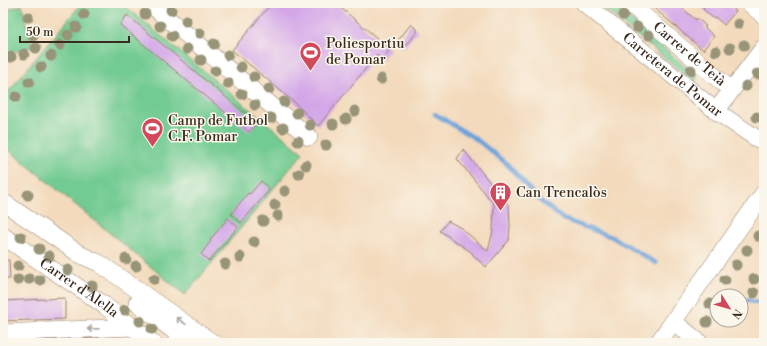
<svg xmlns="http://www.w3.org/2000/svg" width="767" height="346" font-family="'Libre Bodoni',serif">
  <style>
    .green { fill: #72cb92; stroke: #567a58 }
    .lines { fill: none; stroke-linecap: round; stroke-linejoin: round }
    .stream { stroke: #6ca1d9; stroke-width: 4.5 }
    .building { fill: #d3a6e8 }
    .minor-casing { stroke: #97826d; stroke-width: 18 }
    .minor { stroke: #fff; stroke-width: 17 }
    .tree { fill: #979478 }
    .oneway { stroke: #a79f9a }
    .labels { text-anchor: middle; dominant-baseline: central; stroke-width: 3; stroke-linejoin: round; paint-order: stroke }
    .poi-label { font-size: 14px; fill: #3b2a1e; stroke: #fbf7ec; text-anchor: start }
    .street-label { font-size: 14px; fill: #3b2a1e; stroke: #fbf7ec }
  </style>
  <rect width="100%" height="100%" fill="#fbf7ec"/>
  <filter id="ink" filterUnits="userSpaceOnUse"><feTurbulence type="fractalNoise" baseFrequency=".025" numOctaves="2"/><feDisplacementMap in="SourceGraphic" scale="8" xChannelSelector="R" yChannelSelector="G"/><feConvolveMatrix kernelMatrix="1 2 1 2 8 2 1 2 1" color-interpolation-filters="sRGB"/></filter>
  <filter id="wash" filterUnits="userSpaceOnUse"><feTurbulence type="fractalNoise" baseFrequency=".012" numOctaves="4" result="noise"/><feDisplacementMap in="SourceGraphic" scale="16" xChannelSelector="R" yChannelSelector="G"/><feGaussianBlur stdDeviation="0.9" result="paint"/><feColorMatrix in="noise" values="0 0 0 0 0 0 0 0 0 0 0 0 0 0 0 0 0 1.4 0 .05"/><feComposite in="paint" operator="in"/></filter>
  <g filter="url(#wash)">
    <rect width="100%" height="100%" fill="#f3dabc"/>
    <!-- green -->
    <path class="green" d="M82 3H121L303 153 185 295 3 145V98Z
      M597 3H612L698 78 696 81H693Z
      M22 5 33 47 3 55V11Z"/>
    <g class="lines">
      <!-- stream -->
      <path class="stream" d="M435 114 476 139 507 164 537 198 563 219 612 237 656 263
        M741 299 764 304"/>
    </g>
    <g id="blocks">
      <!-- building -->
      <path class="building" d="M272 3H335L390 49 382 60 377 55 318 126 294 102 232 50Z
        M648 3H676L696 20 697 18 706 26 704 27 714 36 703 50Z
        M699 3H727L736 11 724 25 715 17 713 18 703 9 704 7Z
        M127 15 257 123 249 132 120 25Z
        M411 24 418 31 404 48 397 42Z
        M463 149 509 206 510 225 509 240 486 267 473 255V254L471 252 440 231 448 221 461 228 488 251 493 231 494 204 457 159Z
        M261 181 270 189 241 223 231 214 248 193 250 194Z
        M228 218 238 227 209 261 201 254 211 241 210 240Z
        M3 260H9L10 279H3Z
        M65 298V319L3 321V301Z
        M96 338H118V343H23V342Z"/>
    </g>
  </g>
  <g filter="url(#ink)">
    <use href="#blocks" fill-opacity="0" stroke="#97826d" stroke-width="1"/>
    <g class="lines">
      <defs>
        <g id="minor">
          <path d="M149 3 309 137"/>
          <path id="s1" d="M584 3 716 111 756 138 764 141"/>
          <path id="s2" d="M629 3 731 90"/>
          <path d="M749 3 764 16"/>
          <path d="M716 111 764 47"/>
          <path d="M3 202 81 255 99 263 213 343"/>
          <path id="s3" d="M3 236 104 305 153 343"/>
          <path d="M137 303 190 343"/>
          <path d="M674 322 700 343"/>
          <path d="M3 333 132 327"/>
          <path d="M658 343 764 193"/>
        </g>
      </defs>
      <!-- minor casing -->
      <use href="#minor" class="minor-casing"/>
      <!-- minor -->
      <use href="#minor" class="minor"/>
    </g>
    <!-- trees -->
    <g class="tree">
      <circle cx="171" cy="10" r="5.5"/>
      <circle cx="84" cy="14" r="5.5"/>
      <circle cx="145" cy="14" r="5.5"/>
      <circle cx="623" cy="15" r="5.5"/>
      <circle cx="28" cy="17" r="5.5"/>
      <circle cx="186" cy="21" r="5.5"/>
      <circle cx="738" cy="24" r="5.5"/>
      <circle cx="160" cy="26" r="5.5"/>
      <circle cx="76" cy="27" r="5.5"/>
      <circle cx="637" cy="27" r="5.5"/>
      <circle cx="200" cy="33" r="5.5"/>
      <circle cx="68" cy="35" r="5.5"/>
      <circle cx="649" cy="35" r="5.5"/>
      <circle cx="33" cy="36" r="5.5"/>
      <circle cx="172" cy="36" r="5.5"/>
      <circle cx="214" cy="44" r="5.5"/>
      <circle cx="60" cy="45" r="5.5"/>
      <circle cx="744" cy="45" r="5.5"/>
      <circle cx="36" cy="48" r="5.5"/>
      <circle cx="730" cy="48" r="5.5"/>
      <circle cx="187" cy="49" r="5.5"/>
      <circle cx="716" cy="51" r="5.5"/>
      <circle cx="24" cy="54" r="5.5"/>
      <circle cx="228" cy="55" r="5.5"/>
      <circle cx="51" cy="56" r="5.5"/>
      <circle cx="11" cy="57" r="5.5"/>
      <circle cx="201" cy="60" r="5.5"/>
      <circle cx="41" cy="67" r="5.5"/>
      <circle cx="241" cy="67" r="5.5"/>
      <circle cx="691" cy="70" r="5.5"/>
      <circle cx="215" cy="71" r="5.5"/>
      <circle cx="757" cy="74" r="5.5"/>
      <circle cx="254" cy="77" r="5.5"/>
      <circle cx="381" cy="79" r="5.5"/>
      <circle cx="29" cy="82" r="5.5"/>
      <circle cx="228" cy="83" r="5.5"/>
      <circle cx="746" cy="86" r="5.5"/>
      <circle cx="269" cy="89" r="5.5"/>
      <circle cx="242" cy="94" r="5.5"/>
      <circle cx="16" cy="97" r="5.5"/>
      <circle cx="284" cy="102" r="5.5"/>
      <circle cx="255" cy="105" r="5.5"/>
      <circle cx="355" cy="111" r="5.5"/>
      <circle cx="297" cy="113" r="5.5"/>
      <circle cx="757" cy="117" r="5.5"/>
      <circle cx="271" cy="118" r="5.5"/>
      <circle cx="346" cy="119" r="5.5"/>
      <circle cx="333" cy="124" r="5.5"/>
      <circle cx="310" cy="125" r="5.5"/>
      <circle cx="283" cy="128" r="5.5"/>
      <circle cx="298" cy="141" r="5.5"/>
      <circle cx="326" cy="145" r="5.5"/>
      <circle cx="306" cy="165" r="5.5"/>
      <circle cx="299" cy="174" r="5.5"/>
      <circle cx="285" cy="191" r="5.5"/>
      <circle cx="28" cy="195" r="5.5"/>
      <circle cx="275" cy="205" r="5.5"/>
      <circle cx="278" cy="216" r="5.5"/>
      <circle cx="263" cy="221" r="5.5"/>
      <circle cx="758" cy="236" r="5.5"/>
      <circle cx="21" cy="237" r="5.5"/>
      <circle cx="254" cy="242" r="5.5"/>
      <circle cx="39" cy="249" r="5.5"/>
      <circle cx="747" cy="250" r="5.5"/>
      <circle cx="49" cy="256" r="5.5"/>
      <circle cx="240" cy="257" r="5.5"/>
      <circle cx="126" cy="259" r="5.5"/>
      <circle cx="225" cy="264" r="5.5"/>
      <circle cx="736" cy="265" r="5.5"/>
      <circle cx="18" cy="266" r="5.5"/>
      <circle cx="136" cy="266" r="5.5"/>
      <circle cx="68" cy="270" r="5.5"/>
      <circle cx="29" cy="279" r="5.5"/>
      <circle cx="154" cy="279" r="5.5"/>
      <circle cx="754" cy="279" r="5.5"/>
      <circle cx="18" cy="280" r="5.5"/>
      <circle cx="40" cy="280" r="5.5"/>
      <circle cx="725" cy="280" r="5.5"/>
      <circle cx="92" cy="286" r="5.5"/>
      <circle cx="754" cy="293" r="5.5"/>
      <circle cx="710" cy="304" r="5.5"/>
      <circle cx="125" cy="310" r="5.5"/>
      <circle cx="140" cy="321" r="5.5"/>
      <circle cx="707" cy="322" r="5.5"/>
      <circle cx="152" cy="329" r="5.5"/>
    </g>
    <!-- one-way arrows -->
    <defs><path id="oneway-shaft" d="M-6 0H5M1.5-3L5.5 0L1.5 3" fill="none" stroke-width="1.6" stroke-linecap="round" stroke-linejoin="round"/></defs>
    <g class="oneway">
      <use href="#oneway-shaft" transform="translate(181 321) rotate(-145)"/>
      <use href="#oneway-shaft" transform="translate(93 329) rotate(178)"/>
    </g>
  </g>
  <!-- icons -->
  <defs>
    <symbol id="stadium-pin" viewBox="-11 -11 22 30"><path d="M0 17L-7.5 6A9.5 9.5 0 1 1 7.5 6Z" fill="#d1495b" stroke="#fbf7ec"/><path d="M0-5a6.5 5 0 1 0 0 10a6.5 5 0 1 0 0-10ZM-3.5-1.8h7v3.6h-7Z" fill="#fff"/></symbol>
    <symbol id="building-pin" viewBox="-11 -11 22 30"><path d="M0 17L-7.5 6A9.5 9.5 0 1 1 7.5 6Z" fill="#d1495b" stroke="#fbf7ec"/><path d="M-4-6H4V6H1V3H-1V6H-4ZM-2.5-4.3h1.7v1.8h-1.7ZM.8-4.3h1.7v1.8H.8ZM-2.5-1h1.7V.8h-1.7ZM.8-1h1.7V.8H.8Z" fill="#fff"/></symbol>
  </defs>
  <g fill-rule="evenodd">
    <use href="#stadium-pin" x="298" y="40" width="25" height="34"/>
    <use href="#stadium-pin" x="140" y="116" width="25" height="34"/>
    <use href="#building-pin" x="488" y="180" width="25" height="34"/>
  </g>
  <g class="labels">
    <!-- poi labels -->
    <g class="poi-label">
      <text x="326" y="44">Poliesportiu<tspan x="326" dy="16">de Pomar</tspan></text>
      <text x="168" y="121">Camp de Futbol<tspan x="168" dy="16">C.F. Pomar</tspan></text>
      <text x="516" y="193">Can Trencalòs</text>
    </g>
    <!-- street labels -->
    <g class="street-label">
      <text stroke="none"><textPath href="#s2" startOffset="79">Carrer de Teià</textPath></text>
      <text stroke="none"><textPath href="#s1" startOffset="114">Carretera de Pomar</textPath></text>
      <text stroke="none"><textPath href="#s3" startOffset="92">Carrer d'Alella</textPath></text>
    </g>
  </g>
  <!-- margin -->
  <rect width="767" height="346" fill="none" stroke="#fbf7ec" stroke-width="16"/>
  <!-- north arrow -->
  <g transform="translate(729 308) rotate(127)"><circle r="19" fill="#fbf7ec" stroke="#aea59a"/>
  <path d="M0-3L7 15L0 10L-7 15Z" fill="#d1495b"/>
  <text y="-6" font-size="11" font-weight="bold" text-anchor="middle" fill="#3b2a1e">N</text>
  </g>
  <!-- scale -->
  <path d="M20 36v6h109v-6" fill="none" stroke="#3b2a1e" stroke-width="2"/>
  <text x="26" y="36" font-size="12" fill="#3b2a1e" stroke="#fbf7ec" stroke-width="3" paint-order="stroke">50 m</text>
</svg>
